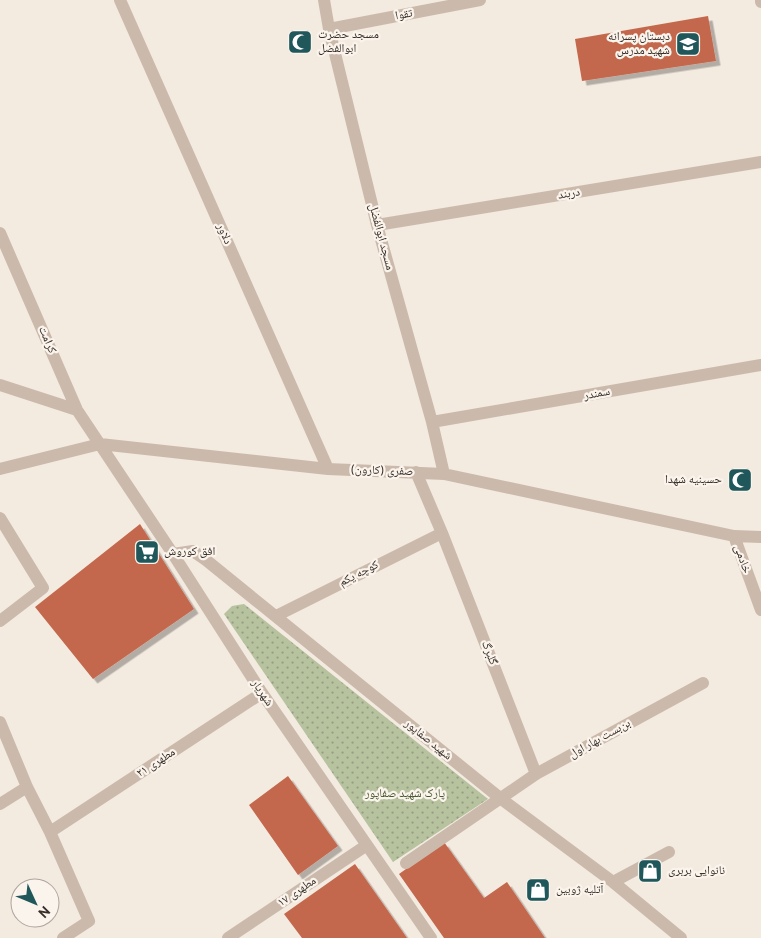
<svg xmlns="http://www.w3.org/2000/svg" width="761" height="938" font-family="Overpass,'Noto Naskh Arabic',sans-serif">
  <style>
    .park { fill: url(#park-dots) }
    .building { fill: #c4684d; filter: url(#shadow) }
    .lines { fill: none; stroke-linecap: round; stroke-linejoin: round }
    .minor { stroke: #cbbaab; stroke-width: 12 }
    .labels { text-anchor: middle; dominant-baseline: central; stroke-width: 4.5; stroke-linejoin: round; paint-order: stroke }
    .street-label { font-size: 12px; fill: #392f2a; stroke: #faf4ec }
    .poi-label { font-size: 12px; fill: #392f2a; stroke: #faf4ec; text-anchor: start }
    .park-label { font-size: 12px; fill: #48572e; stroke: #faf4ec }
  </style>
  <defs>
    <pattern id="park-dots" width="8" height="8" patternUnits="userSpaceOnUse" patternTransform="scale(1.25)"><rect width="8" height="8" fill="#b7c29f"/><path d="M2 2h.1M6 6h.1" fill="none" stroke="#969e82" stroke-width="1.8" stroke-linecap="round"/></pattern>
    <filter id="shadow"><feDropShadow dx="4.5" dy="4.5" stdDeviation="0" flood-color="#0004"/></filter>
  </defs>
  <rect width="100%" height="100%" fill="#f3eae0"/>
  <!-- park -->
  <path class="park" d="M244 604 488 799 393 862 224 614 232 606Z"/>
  <!-- building -->
  <path class="building" d="M708 16 716 61 582 81 575 39Z
    M140 524 194 609 93 679 35 607Z
    M288 776 338 846 298 875 249 805Z
    M444 842 484 898 507 882 545 938H444L399 874Z
    M355 864 407 938H302L284 914Z"/>
  <g class="lines">
    <!-- minor -->
    <path class="minor" d="M120 0 328 469
      M324 0 329 29 377 225 432 422 444 474
      M761 0V2
      M329 29 480 0
      M377 225 761 162
      M0 233 77 410 173 554 262 693 431 938
      M0 385 77 410
      M432 422 761 365
      M0 469 100 444 328 469 444 474 734 536 761 537
      M416 472 442 533 536 774
      M0 518 43 588 0 621
      M734 536 761 610
      M173 554 193 551 206 560 500 798 613 882 681 938
      M276 616 442 533
      M0 722 27 787 50 832 89 921 63 938
      M0 804 27 787
      M50 832 262 693
      M406 863 536 774 703 683
      M613 882 669 852
      M228 938 367 845"/>
  </g>
  <!-- icons -->
  <defs>
    <symbol id="mosque-square" viewBox="-11 -11 22 22"><rect x="-9" y="-9" width="18" height="18" rx="4" fill="#20575a" stroke="#faf4ec"/><path d="M3.5-4.9A6 6 0 1 0 3.5 4.9A5 5 0 1 1 3.5-4.9Z" fill="#fff"/></symbol>
    <symbol id="school-square" viewBox="-11 -11 22 22"><rect x="-9" y="-9" width="18" height="18" rx="4" fill="#20575a" stroke="#faf4ec"/><path d="M0-5L7-2L0 1L-7-2ZM-4 1L0 2.5L4 1V4Q0 6-4 4Z" fill="#fff"/></symbol>
    <symbol id="supermarket-square" viewBox="-11 -11 22 22"><rect x="-9" y="-9" width="18" height="18" rx="4" fill="#20575a" stroke="#faf4ec"/><path d="M-6-5.5h2.5l.6 2H6L4.5 2H-2.5L-4.4-4H-6ZM-1.5 3.2a1.3 1.3 0 1 0 .1 0ZM3 3.2a1.3 1.3 0 1 0 .1 0Z" fill="#fff"/></symbol>
    <symbol id="shop-square" viewBox="-11 -11 22 22"><rect x="-9" y="-9" width="18" height="18" rx="4" fill="#20575a" stroke="#faf4ec"/><path d="M-5-2.5h2.3a2.7 3.5 0 0 1 5.4 0H5L5.5 6h-11ZM-1.5-2.5h3a1.5 2.3 0 0 0-3 0Z" fill="#fff"/></symbol>
  </defs>
  <g fill-rule="evenodd">
    <use href="#mosque-square" x="286" y="28" width="28" height="28"/>
    <use href="#school-square" x="674" y="30" width="28" height="28"/>
    <use href="#mosque-square" x="726" y="466" width="28" height="28"/>
    <use href="#supermarket-square" x="133" y="538" width="28" height="28"/>
    <use href="#shop-square" x="636" y="857" width="28" height="28"/>
    <use href="#shop-square" x="524" y="876" width="28" height="28"/>
  </g>
  <g class="labels">
    <!-- street labels -->
    <g class="street-label">
      <text transform="translate(404 15) rotate(-11)">تقوا</text>
      <text transform="translate(569 194) rotate(-9)">دربند</text>
      <text transform="translate(224 234) rotate(66)">دلاور</text>
      <text transform="translate(381 237) rotate(75)">مسجد ابوالفضل</text>
      <text transform="translate(47 340) rotate(67)">کرامت</text>
      <text transform="translate(597 394) rotate(-10)">سمندر</text>
      <text transform="translate(382 471) rotate(2)">صفری (کارون)</text>
      <text transform="translate(742 559) rotate(70)">خادمی</text>
      <text transform="translate(359 574) rotate(-27)">کوچه یکم</text>
      <text transform="translate(489 653) rotate(69)">گلبرگ</text>
      <text transform="translate(262 693) rotate(56)">شهریار</text>
      <text transform="translate(600 739) rotate(-29)">بن‌بست بهار اول</text>
      <text transform="translate(428 740) rotate(39)">شهید صفاپور</text>
      <text transform="translate(156 763) rotate(-33)">مطهری ۲۱</text>
      <text transform="translate(297 892) rotate(-34)">مطهری ۱۷</text>
    </g>
    <!-- poi labels -->
    <g class="poi-label">
      <text x="318" y="35">مسجد حضرت<tspan x="318" dy="14">ابوالفضل</tspan></text>
      <text x="670" y="37" text-anchor="end">دبستان پسرانه<tspan x="670" dy="14">شهید مدرس</tspan></text>
      <text x="722" y="480" text-anchor="end">حسینیه شهدا</text>
      <text x="164" y="552">افق کوروش</text>
      <text x="668" y="871">نانوایی بربری</text>
      <text x="556" y="890">آتلیه ژوبین</text>
    </g>
    <!-- park labels -->
    <g class="park-label">
      <text x="405" y="794">پارک شهید صفاپور</text>
    </g>
  </g>
  <!-- north arrow -->
  <g transform="translate(35 903) rotate(134)"><circle r="24" fill="#faf4ec" stroke="#ada59e"/>
  <path d="M0-4L9 19L0 12L-9 19Z" fill="#20575a"/>
  <text y="-8" font-size="14" font-weight="bold" text-anchor="middle" fill="#392f2a">N</text>
  </g>
</svg>
